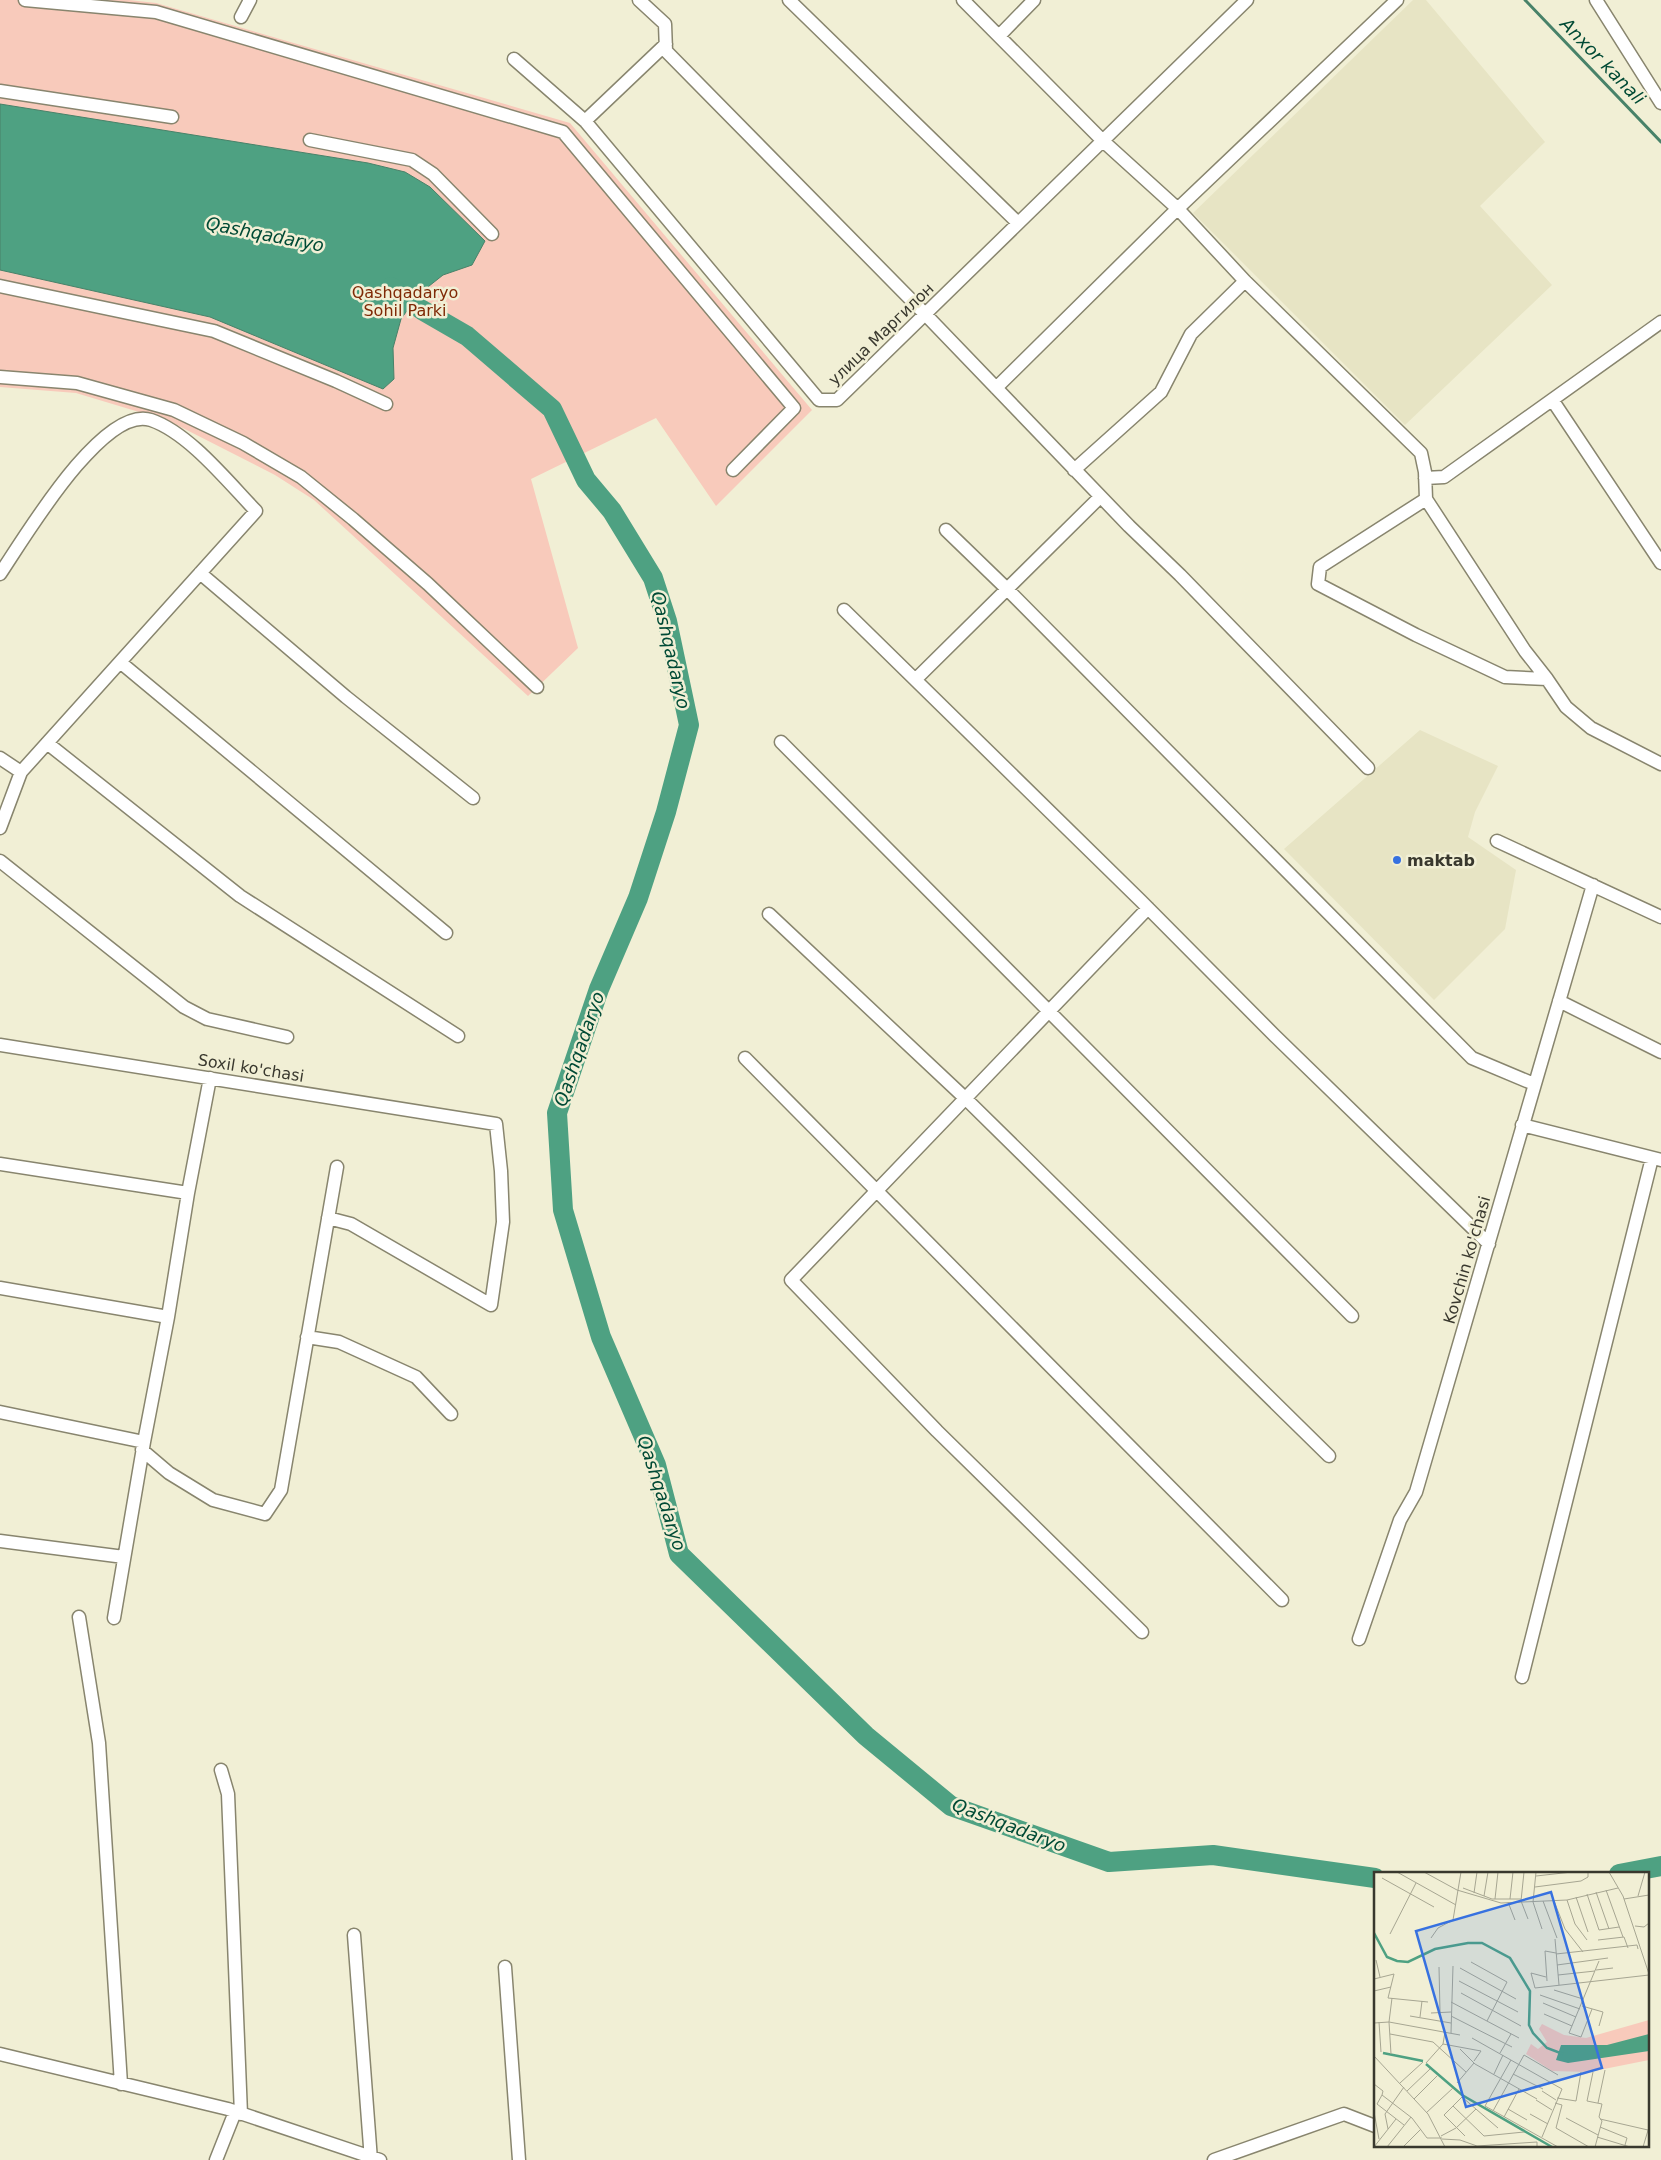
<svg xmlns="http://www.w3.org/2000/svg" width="1661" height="2160" font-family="'DejaVu Sans',sans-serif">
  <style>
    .built { fill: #e7e4c4 }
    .green { fill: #f8cabb }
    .water { fill: #4ea182; stroke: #488269 }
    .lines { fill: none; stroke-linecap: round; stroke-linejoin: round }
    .stream { stroke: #488269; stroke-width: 3 }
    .river { stroke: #4ea182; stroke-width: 20 }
    .minor-casing { stroke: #88856e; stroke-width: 15 }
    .minor { stroke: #fff; stroke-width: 12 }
    .poi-dot { fill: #3771e0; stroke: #f1efd5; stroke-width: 2 }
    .labels { text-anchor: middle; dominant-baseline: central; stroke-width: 5; stroke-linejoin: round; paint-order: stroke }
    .park-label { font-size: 16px; fill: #7f2906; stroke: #f1efd5 }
    .street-label { font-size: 16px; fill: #39382e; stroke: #f1efd5 }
    .poi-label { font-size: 16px; font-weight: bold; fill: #39382e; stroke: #f1efd5; text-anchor: start }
    .water-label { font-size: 18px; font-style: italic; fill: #004a35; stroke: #f1efd5 }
    .inset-river { fill: none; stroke: #4ea182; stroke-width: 2.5 }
    .inset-road { fill: none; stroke: #a7a692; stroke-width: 1 }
    .view { fill: #3771e0; fill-opacity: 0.15; stroke: #3771e0; stroke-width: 2.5 }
    .inset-edge { fill: none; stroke: #39382e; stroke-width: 2.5 }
  </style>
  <rect width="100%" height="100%" fill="#f1efd5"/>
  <!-- built -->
  <path class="built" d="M1413 0H1426L1545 142 1480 206 1552 285 1405 425 1193 213Z
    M1420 730 1498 766 1475 812 1468 837 1516 870 1505 929 1434 1000 1284 849Z"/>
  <!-- green -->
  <path class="green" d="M0 0H129L156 3 570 123 812 410 716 506 656 418 531 479 578 648 528 696 314 500 275 475 169 421 76 393 0 387Z"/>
  <!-- water -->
  <path class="water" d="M0 104 368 163 405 172 430 187 485 241 472 265 443 275 419 294 401 319 393 348 394 379 383 389 210 317 0 270Z"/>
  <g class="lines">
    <!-- stream -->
    <path class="stream" d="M1525 0 1661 142"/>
    <!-- river -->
    <path class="river" d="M391 287 422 310 467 336 552 409 586 480 612 511 653 578 667 621 689 725 666 812 638 898 599 989 557 1113 563 1210 601 1337 656 1465 679 1554 866 1736 951 1806 1109 1862 1213 1855 1375 1878
      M1619 1874 1661 1866"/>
    <defs>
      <path id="minor" d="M25 0 156 12 563 132 794 408 733 470
        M639 0 665 24 666 51 925 314 1129 526 1180 575 1368 768
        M789 0 1018 223
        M963 0 1103 141 1178 209 1245 281 1421 453 1425 472 1426 499 1525 651 1547 679
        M1596 0 1661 103
        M241 17 250 0
        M999 36 1034 0
        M514 59 585 121 819 400H837L1247 0
        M0 91 172 117
        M585 121 666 44
        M310 140 412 160 433 174 492 234
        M0 286 214 331 336 381 386 404
        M0 377 77 383 174 410 243 443 301 477 353 519 428 584 537 687
        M996 388 1170 216 1397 0
        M1553 401 1661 563
        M1074 470 1161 392 1191 334 1245 281
        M1425 478 1444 477 1661 322
        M1426 499 1320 567 1318 584 1416 635 1505 677 1547 679 1566 707 1591 728 1661 764
        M946 530 1007 589 1472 1058 1534 1084
        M200 573 346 697 473 798
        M0 574C23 540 103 404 151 420 189 433 228 482 256 511L21 772 0 828
        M844 610 1141 901 1275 1036 1489 1244
        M120 662 446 933
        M916 679 1100 497
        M781 742 1352 1316
        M47 743 240 896 458 1036
        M0 758 21 772
        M1497 841 1661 917
        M0 861 184 1007 207 1019 287 1037
        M769 914 966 1099 1329 1456
        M1559 1001 1661 1052
        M0 1045 496 1124 501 1171 503 1222 491 1305 351 1224 328 1218
        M745 1058 1282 1600
        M1522 1125 1661 1160
        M0 1164 188 1193
        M0 1288 168 1317
        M307 1337 339 1342 416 1377 451 1414
        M0 1412 144 1442
        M142 1450 169 1473 213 1500 265 1514 281 1490 337 1167
        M0 1541 124 1557
        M79 1617 99 1743 121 2084
        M114 1618 144 1442 168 1317 188 1193 210 1078
        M1142 1632 937 1431 791 1280 1148 908
        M1359 1639 1400 1520 1416 1492 1593 885
        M1522 1677 1652 1158
        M221 1770 228 1794 241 2114
        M354 1935 371 2160
        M505 1967 519 2160
        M0 2054 228 2109 380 2160
        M216 2160 235 2112
        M1214 2160 1344 2114 1375 2126"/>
    </defs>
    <!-- minor casing -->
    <use href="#minor" class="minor-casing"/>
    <!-- minor -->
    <use href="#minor" class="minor"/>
  </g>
  <!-- markers -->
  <circle class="poi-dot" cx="1397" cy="860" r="5"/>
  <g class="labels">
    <!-- park labels -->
    <g class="park-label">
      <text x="405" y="292">Qashqadaryo<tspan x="405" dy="18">Sohil Parki</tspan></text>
    </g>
    <!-- street labels -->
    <g class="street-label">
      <text transform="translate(881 334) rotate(-44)">улица Маргилон</text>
      <text transform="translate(251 1068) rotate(9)">Soxil ko'chasi</text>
      <text transform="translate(1467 1260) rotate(-74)">Kovchin ko'chasi</text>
    </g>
    <!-- poi labels -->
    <g class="poi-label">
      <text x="1407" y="860">maktab</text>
    </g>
    <!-- water labels -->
    <g class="water-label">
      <text transform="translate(1603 61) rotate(46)">Anxor kanali</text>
      <text transform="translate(265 234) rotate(11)">Qashqadaryo</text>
      <text transform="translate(671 650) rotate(77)">Qashqadaryo</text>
      <text transform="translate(579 1049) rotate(-71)">Qashqadaryo</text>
      <text transform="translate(662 1493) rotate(72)">Qashqadaryo</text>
      <text transform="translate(1009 1825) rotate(21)">Qashqadaryo</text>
    </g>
  </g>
  <!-- overview -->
  <g transform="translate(1374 1872)">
    <rect width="275" height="275" fill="#f1efd5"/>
    <path d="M275 148V188L215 200 178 199 152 182 157 172 164 177 173 170 165 157 168 152 190 163 212 166Z" fill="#f8cabb"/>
    <path d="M275 162V179L194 191 182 188 187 173H233Z" fill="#4ea182"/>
    <path class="inset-river" d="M0 61 13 85 23 89 34 90 61 77 94 71H108L136 86 156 119 155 153 159 161 173 176 189 182M9 181 49 189M52 192 88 223 178 275"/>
    <path class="inset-road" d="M23 0 82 33M50 0 83 18 127 31 193 28 244 16M150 0 147 29 154 47M235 0 249 24 275 102M162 4 198 0M8 6 60 35M161 15 207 9 214 5V0M89 16 118 27H147M232 18 249 65M222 20 235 57M100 21 103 0M213 22 225 58 245 55M110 24 114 0M264 24 271 0M202 25 214 60M121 27 124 0M136 27 139 0M250 27 275 23M193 28 201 52 213 68M169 29 183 66M180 29 191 57 209 80M134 30 141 48M159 30 162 0M159 30 168 57M261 54 270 55 275 51M16 62 42 11M57 66 64 56 79 48 87 0M181 67 185 113M224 68 250 65 254 76M182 82 263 73 264 77M2 88 6 105M97 90 133 110 113 149M183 93 234 86M65 95 66 140M86 96 142 127M222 98 239 96M184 103 221 99M172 105 157 101 161 116 275 103M0 107 20 102 14 126 54 130M85 109 144 140M173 109 171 79 182 81M180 118 209 127M0 119 17 115M87 121 147 154M166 123 206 137M77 130 145 166M169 131 202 145M208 134 229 140 225 154M218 137 207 165 195 161 225 89M57 141 77 140M170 142 198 154M36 144 77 151M77 144 138 175M46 145 48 129M5 150 7 180M0 151 15 150 86 163M77 161 79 94M16 162 59 170 92 200M98 166 188 217 168 265M69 172 107 179 100 189M86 177 101 192 163 227M126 181 137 162M17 182 15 150 18 126M0 184 54 242 71 275M137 188 111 234 184 275M52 191 69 172 71 160M219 200 213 229 228 232 225 245 228 249 221 275M120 202 129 183M139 202 169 217M26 211 49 190M83 211 100 191M0 212 9 219 8 223 38 246 53 266H68M33 219 56 197M168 219 182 228M8 223 3 232 30 253M183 226 202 229 207 200M40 227 64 203M162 228 178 238M181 231 188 233 182 256 215 275M224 231 231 198M79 234 110 264 150 260M134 237 153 248M119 239 150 183 184 203M0 240 5 267M52 241 79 216M156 242 174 252M130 245 145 217M192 246 224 263M226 247 274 258M226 255 253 266 251 273M14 257 11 242 30 215M67 264 82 256 102 237M91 264 70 243 88 225 124 256M223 265 256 275M68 267 86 268 103 274 163 270V275M0 275 22 247M13 275 37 245M29 275 47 257M269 275 275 255"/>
    <path class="view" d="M177 20 228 196 92 235 42 59Z"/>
    <rect width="275" height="275" class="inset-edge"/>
  </g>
</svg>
